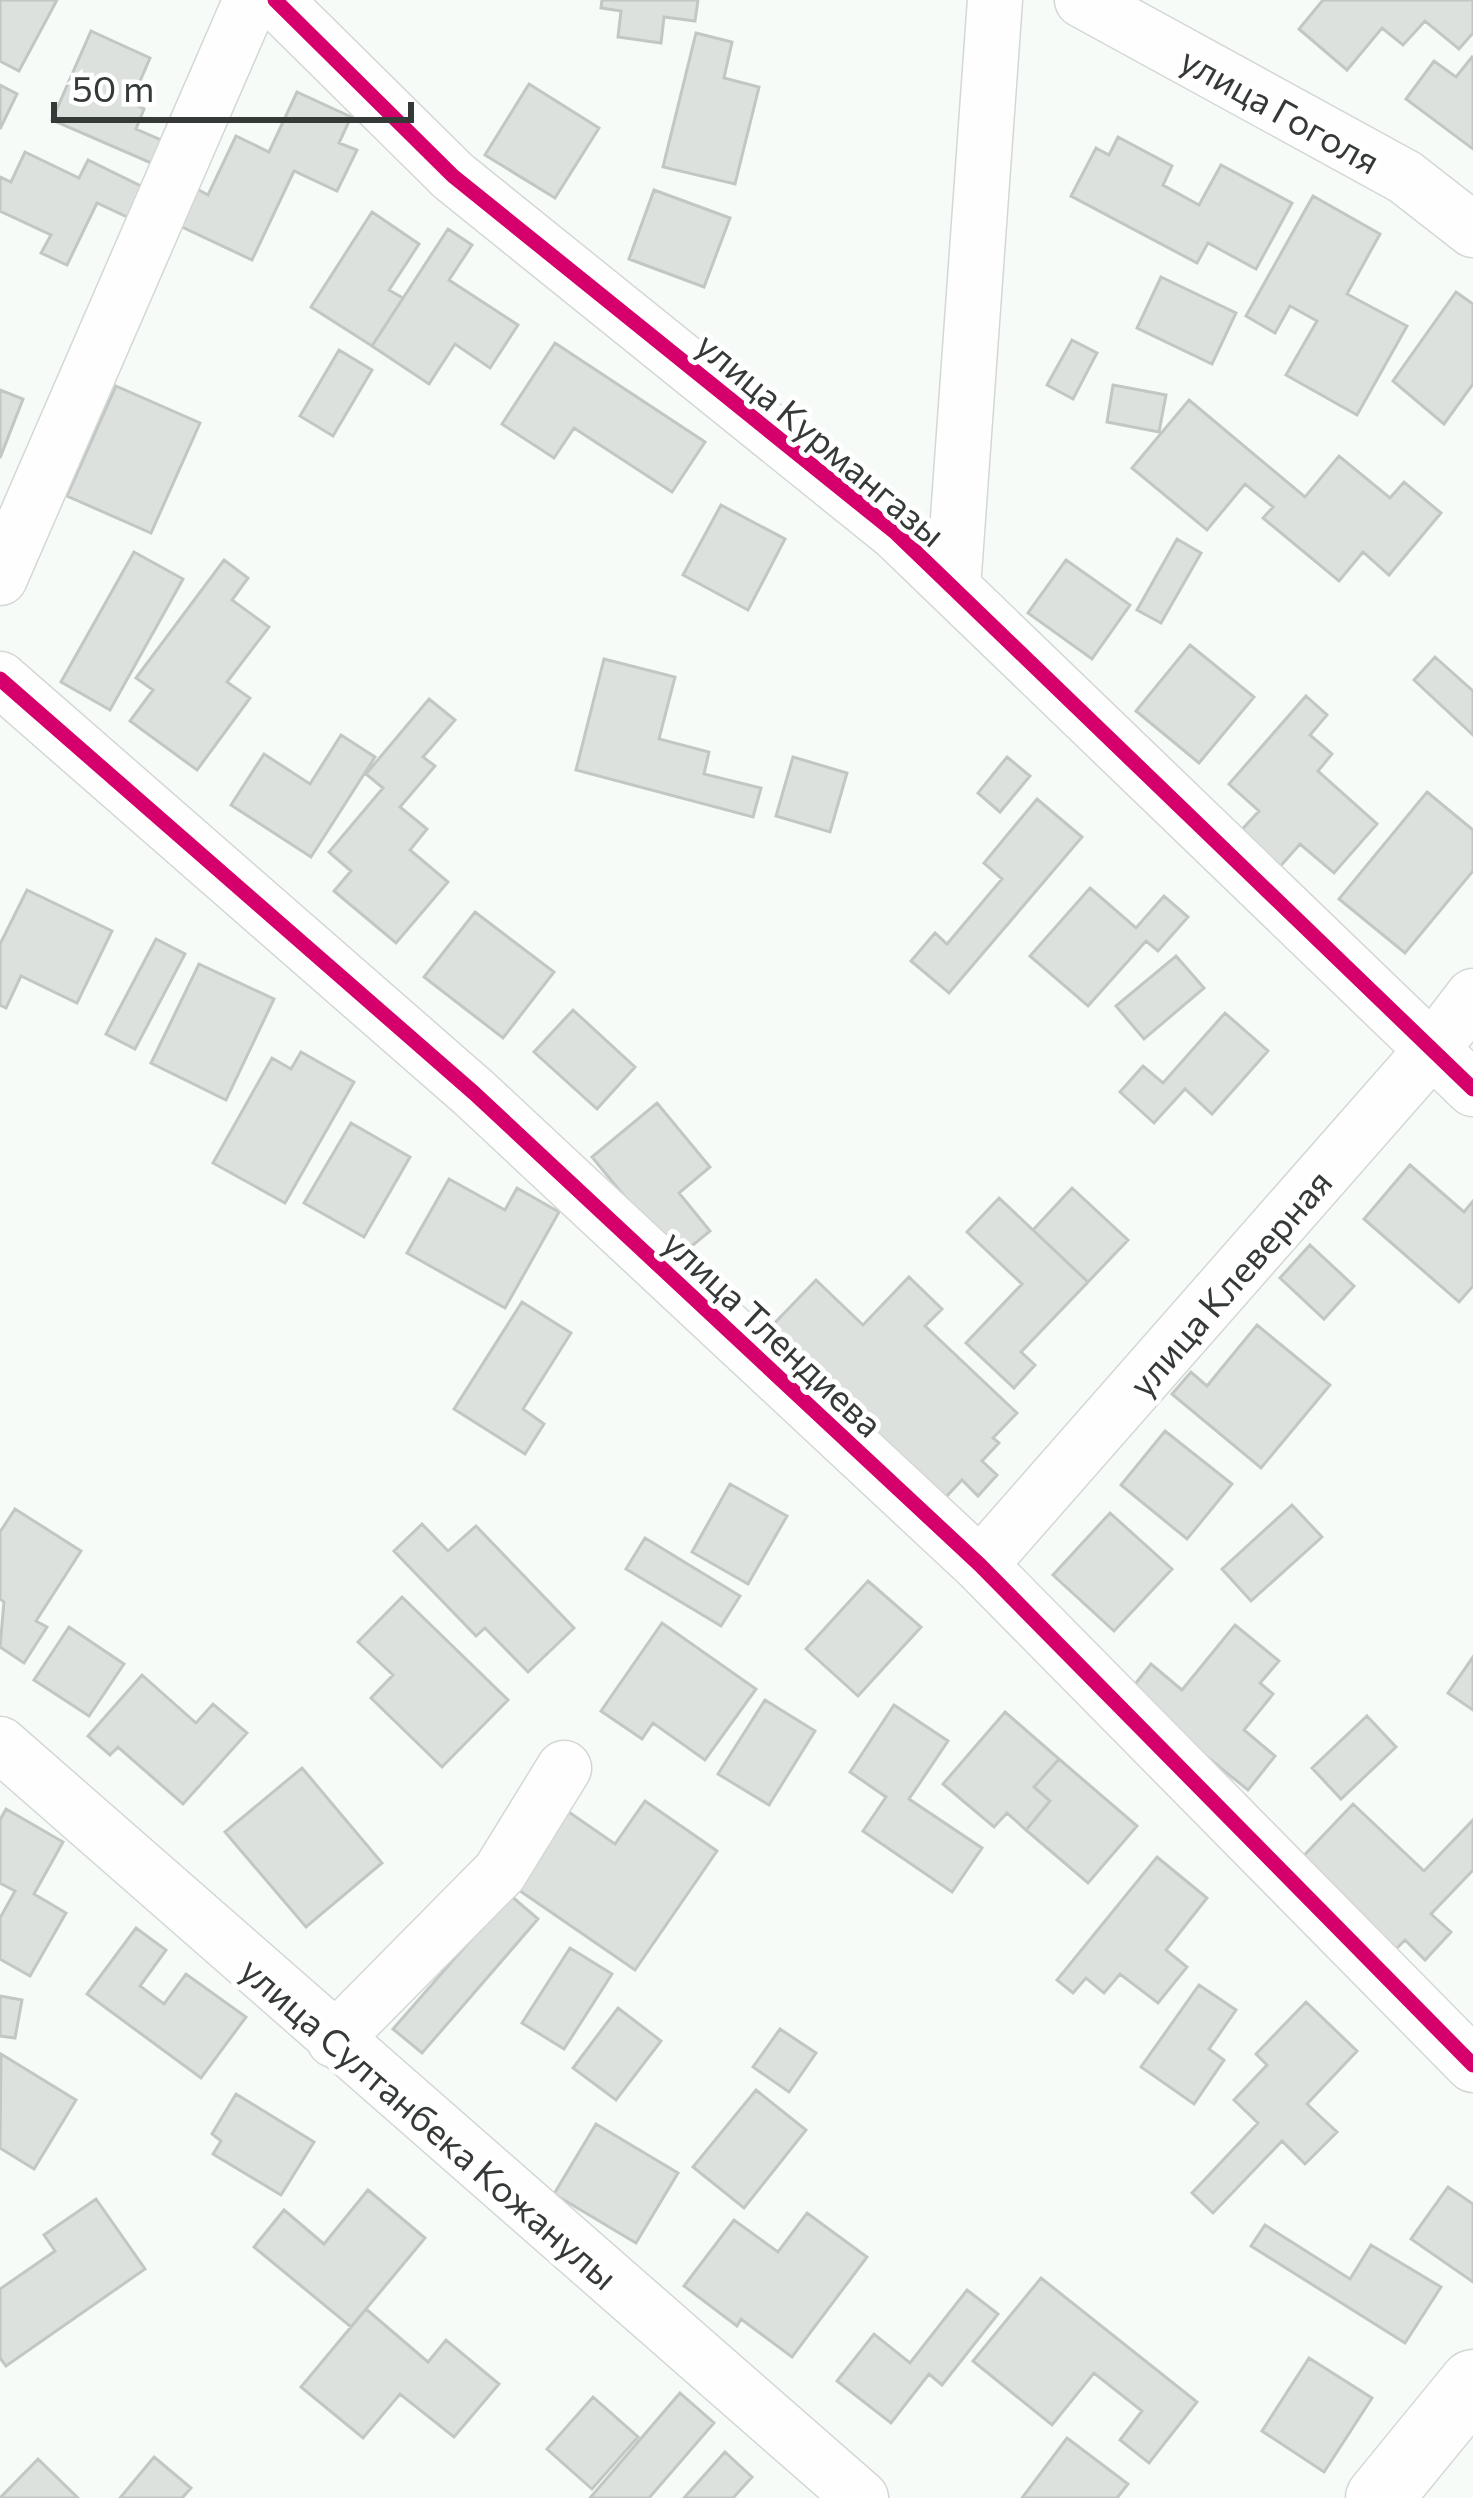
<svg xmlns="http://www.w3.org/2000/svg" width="1473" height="2498" font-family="Commissioner,sans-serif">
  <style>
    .building { fill: #dde1de; stroke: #c3c7c4; stroke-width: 3 }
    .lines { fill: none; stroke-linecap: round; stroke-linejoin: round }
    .minor-casing { stroke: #d3d8d5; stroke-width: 57 }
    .tertiary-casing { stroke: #d3d8d5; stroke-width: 69 }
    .minor { stroke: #fefefe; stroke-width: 54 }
    .tertiary { stroke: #fefefe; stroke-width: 66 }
    .cycleway-casing { stroke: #fff; stroke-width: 22 }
    .cycleway { stroke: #d6006c; stroke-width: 15 }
    .labels { text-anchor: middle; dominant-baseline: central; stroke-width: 10; stroke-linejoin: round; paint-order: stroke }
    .street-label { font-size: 36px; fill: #353937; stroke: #fff }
  </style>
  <rect width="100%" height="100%" fill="#f6fbf8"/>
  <!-- building -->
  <path class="building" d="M0 0H57L19 71 0 61Z
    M602 0H698L695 21 664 17 661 43 618 37 621 11 601 8Z
    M1323 0H1473V33L1459 49 1425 21 1403 45 1382 28 1347 70 1299 29Z
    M91 31 150 58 131 102 144 109 136 129 168 143 158 166 52 120Z
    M696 33 732 42 724 78 759 87 735 184 663 167Z
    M1472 57 1473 58V149L1406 99 1434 61 1456 77Z
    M529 84 599 128 555 198 485 155Z
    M0 85 17 94 0 129Z
    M297 92 351 117 339 143 357 150 337 191 294 171 252 260 180 226 197 189 208 195 236 136 269 152Z
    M1118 137 1172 166 1163 185 1199 205 1221 165 1292 203 1256 269 1208 243 1197 263 1071 196 1096 148 1109 155Z
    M25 152 79 178 88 160 153 192 138 222 97 203 67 265 41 253 51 235 0 211V177L11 182Z
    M654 190 730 218 704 287 629 259Z
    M1313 196 1380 234 1347 294 1407 326 1357 415 1286 375 1317 321 1290 306 1275 333 1246 316Z
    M372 212 419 244 389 290 403 298 372 346 311 307Z
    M448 229 472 245 449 280 518 325 490 368 455 344 429 384 372 346Z
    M1161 277 1236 313 1212 364 1137 328Z
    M1456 292 1473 304V384L1444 424 1393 381Z
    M1072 340 1097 353 1073 399 1047 385Z
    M555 343 705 442 672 492 574 428 554 458 502 424Z
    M339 350 372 370 333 436 300 416Z
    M1113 385 1166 395 1159 432 1107 422Z
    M116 386 200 423 151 533 67 496Z
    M0 390 23 399 0 458Z
    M1189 400 1305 497 1339 456 1390 498 1404 482 1441 513 1389 575 1363 552 1339 581 1263 518 1273 507 1245 484 1207 530 1132 468Z
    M721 505 785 539 748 610 683 575Z
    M1177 539 1201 553 1161 623 1137 610Z
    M134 552 183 579 110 710 61 682Z
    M224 560 248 578 232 600 269 627 227 682 250 698 197 770 130 721 153 690 136 678Z
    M1066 560 1130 605 1092 659 1028 613Z
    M1190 645 1254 697 1199 763 1136 711Z
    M1435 657 1473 691V735L1414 680Z
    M604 659 675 677 659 739 709 752 704 774 761 788 753 817 576 770Z
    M1306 696 1327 715 1310 735 1332 754 1318 771 1377 824 1334 873 1300 844 1277 870 1237 835 1259 811 1229 784Z
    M429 699 455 720 423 757 435 766 400 807 427 829 410 850 448 882 396 943 334 891 351 871 329 852 383 788 366 774Z
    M341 735 375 757 311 857 231 805 264 754 310 784Z
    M793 757 847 773 830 832 776 816Z
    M1007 757 1030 776 1000 812 978 793Z
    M1427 792 1473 830V871L1405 953 1339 899Z
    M1037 799 1082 837 949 993 911 961 935 933 947 944 1002 879 984 863Z
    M1090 888 1136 928 1164 896 1188 917 1158 951 1146 941 1088 1006 1030 956Z
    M27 890 112 931 77 1003 21 976 6 1008 0 1005V944Z
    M475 912 554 972 503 1038 424 977Z
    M156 939 185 954 135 1049 106 1034Z
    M1176 956 1204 988 1144 1039 1116 1006Z
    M199 964 274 999 226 1100 151 1063Z
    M573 1010 635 1067 597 1109 534 1052Z
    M1225 1013 1268 1051 1212 1114 1185 1089 1154 1123 1120 1092 1143 1066 1163 1083Z
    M301 1052 354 1082 285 1203 213 1163 272 1058 291 1069Z
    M657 1103 710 1167 679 1193 710 1231 676 1259 592 1157Z
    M351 1123 410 1157 364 1237 304 1203Z
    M1410 1165 1464 1212 1473 1201V1286L1459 1302 1364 1219Z
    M449 1179 505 1210 517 1188 559 1212 505 1308 407 1253Z
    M1072 1188 1128 1240 1088 1282 1033 1230Z
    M999 1198 1088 1282 1021 1352 1035 1365 1014 1388 966 1343 1022 1284 967 1232Z
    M1310 1245 1354 1286 1324 1319 1280 1278Z
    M909 1277 942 1309 925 1326 1017 1413 993 1438 999 1443 982 1461 997 1475 978 1496 962 1480 942 1501 766 1332 816 1280 863 1325Z
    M522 1302 571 1333 523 1409 544 1424 525 1454 454 1409Z
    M1257 1325 1330 1385 1261 1468 1172 1394 1191 1372 1207 1386Z
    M1165 1431 1232 1484 1187 1539 1121 1485Z
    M730 1484 787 1516 748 1584 692 1552Z
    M1292 1505 1322 1537 1251 1601 1222 1569Z
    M15 1509 81 1551 36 1621 47 1627 24 1663 0 1647 4 1602 0 1599V1532Z
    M1110 1513 1172 1569 1114 1631 1053 1575Z
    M422 1524 448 1551 476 1526 574 1628 528 1672 485 1628 476 1636 394 1551Z
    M645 1538 740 1596 721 1626 626 1569Z
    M868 1581 921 1627 858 1696 806 1649Z
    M402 1597 508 1700 442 1767 371 1698 393 1675 358 1642Z
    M662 1623 756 1689 705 1760 653 1723 642 1739 601 1711Z
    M1235 1625 1279 1661 1260 1683 1273 1694 1244 1730 1275 1756 1248 1790 1128 1693 1151 1664 1182 1690Z
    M69 1627 124 1664 89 1716 34 1680Z
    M1473 1657V1710L1448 1693Z
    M142 1675 196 1723 213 1704 247 1733 183 1804 118 1747 110 1755 88 1736Z
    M765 1700 815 1731 769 1805 718 1774Z
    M894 1705 948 1741 909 1799 982 1848 952 1892 863 1831 886 1797 850 1772Z
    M1005 1712 1059 1759 1034 1787 1050 1801 1026 1830 1007 1813 994 1827 943 1784Z
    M1367 1716 1396 1747 1341 1799 1312 1768Z
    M1059 1759 1137 1826 1088 1883 1026 1830 1050 1801 1034 1787Z
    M302 1768 382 1863 306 1927 225 1832Z
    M645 1801 717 1851 635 1970 513 1886 566 1810 615 1844Z
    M1353 1804 1424 1871 1473 1820V1870L1431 1914 1451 1932 1425 1960 1405 1940 1389 1956 1294 1866Z
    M6 1809 63 1842 34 1894 66 1913 30 1976 0 1959V1918L15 1891 0 1883V1820Z
    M1157 1857 1207 1898 1166 1950 1187 1967 1158 2003 1120 1974 1104 1993 1086 1978 1073 1993 1057 1980Z
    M510 1895 538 1919 422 2053 393 2029Z
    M136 1928 166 1950 140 1986 164 2004 186 1974 246 2017 201 2078 87 1994Z
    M570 1948 612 1974 564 2049 522 2023Z
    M1199 1985 1236 2010 1209 2049 1224 2060 1194 2104 1141 2067Z
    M0 1996 22 2000 15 2038 0 2036Z
    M1306 2002 1357 2051 1307 2104 1337 2132 1305 2164 1282 2141 1213 2213 1192 2193 1258 2123 1234 2100 1267 2065 1256 2054Z
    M618 2008 661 2041 616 2100 573 2068Z
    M780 2029 816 2053 789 2092 753 2067Z
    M1 2054 76 2100 34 2169 0 2148Z
    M756 2090 806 2130 744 2208 693 2167Z
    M236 2094 314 2142 281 2195 213 2154 221 2141 212 2134Z
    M596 2124 678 2173 636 2243 554 2194Z
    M1448 2187 1473 2204V2282L1411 2239Z
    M368 2190 425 2238 351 2327 254 2247 284 2210 324 2244Z
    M96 2199 145 2269 6 2366 0 2358V2289L55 2251 44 2235Z
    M807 2213 867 2257 792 2357 741 2319 737 2326 684 2286 734 2220 778 2252Z
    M1265 2225 1350 2279 1371 2245 1441 2287 1405 2343 1251 2246Z
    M1041 2278 1197 2402 1149 2463 1120 2440 1142 2411 1094 2373 1052 2425 973 2361Z
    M967 2290 998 2314 942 2385 929 2374 891 2423 837 2381 874 2334 910 2363Z
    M366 2309 428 2362 446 2340 499 2384 454 2437 400 2394 363 2438 301 2387Z
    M1309 2358 1372 2398 1324 2472 1262 2431Z
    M680 2393 714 2423 649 2498H590Z
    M593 2397 638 2437 592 2489 547 2449Z
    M1067 2438 1128 2484 1117 2498H1022Z
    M725 2452 752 2477 733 2498H684Z
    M154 2457 191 2488 182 2498H120Z
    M38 2459 78 2498H0Z"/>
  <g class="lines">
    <defs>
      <path id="minor" d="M275 0 453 176 896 533 1473 1089
        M1082 0 1405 177 1473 230
        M0 578 251 0
        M953 588 995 0
        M0 679 474 1093 980 1565 1473 2065
        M980 1565 1432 1050 1473 996
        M0 1744 861 2498
        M334 2040 500 1872 564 1768"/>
      <path id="tertiary" d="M1379 2498 1473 2383"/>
    </defs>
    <!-- minor casing -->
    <use href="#minor" class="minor-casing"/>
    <!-- tertiary casing -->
    <use href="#tertiary" class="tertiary-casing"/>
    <!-- minor -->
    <use href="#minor" class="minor"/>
    <!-- tertiary -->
    <use href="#tertiary" class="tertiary"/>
    <defs>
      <path id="cycleway" d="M275 0 453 176 896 533 1473 1089
        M0 679 474 1093 980 1565 1473 2065"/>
    </defs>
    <!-- cycleway casing -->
    <use href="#cycleway" class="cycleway-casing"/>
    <!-- cycleway -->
    <use href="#cycleway" class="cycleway"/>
  </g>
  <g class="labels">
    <!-- street labels -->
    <g class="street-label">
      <text transform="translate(1281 109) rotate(29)">улица Гоголя</text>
      <text transform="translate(822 438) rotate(40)">улица Курмангазы</text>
      <text transform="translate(1229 1282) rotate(-49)">улица Клеверная</text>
      <text transform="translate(774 1332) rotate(43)">улица Тлендиева</text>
      <text transform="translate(430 2122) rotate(41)">улица Султанбека Кожанулы</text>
    </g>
  </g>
  <!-- scale -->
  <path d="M54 102v18h357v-18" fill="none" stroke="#353937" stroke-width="6"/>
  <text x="72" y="102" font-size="36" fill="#353937" stroke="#ffffff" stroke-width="9" paint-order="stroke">50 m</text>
</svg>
